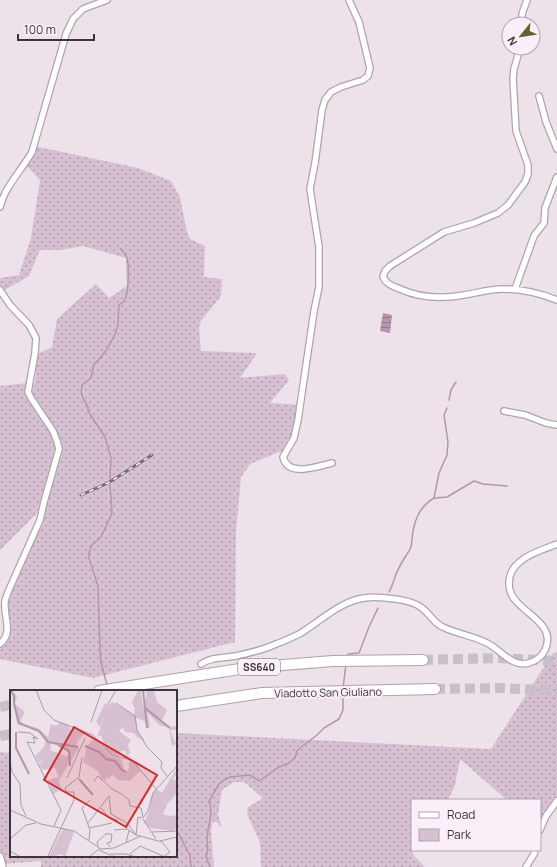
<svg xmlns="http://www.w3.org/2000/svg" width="557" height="867" font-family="Manrope,sans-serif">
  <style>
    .green { fill: url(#green-dots) }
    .water { fill: url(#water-rules) }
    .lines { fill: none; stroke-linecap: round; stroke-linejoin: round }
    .stream { stroke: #b595ae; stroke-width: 1.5 }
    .highway-tunnel { stroke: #c9c0c7; stroke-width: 10; stroke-dasharray: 10 5; stroke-linecap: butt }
    .street-casing { stroke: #aea3ab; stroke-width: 8 }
    .highway-casing { stroke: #aea3ab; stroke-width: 12 }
    .street { stroke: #fff; stroke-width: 5.5 }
    .highway { stroke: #fff; stroke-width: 10 }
    .rail-casing { stroke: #756e74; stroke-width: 3 }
    .rail { stroke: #faeff8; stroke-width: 1.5; stroke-dasharray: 4.5; stroke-linecap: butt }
    .labels { text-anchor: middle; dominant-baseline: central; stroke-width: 4; stroke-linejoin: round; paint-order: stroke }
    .shield { fill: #faeff8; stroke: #746e73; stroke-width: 1 }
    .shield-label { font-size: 10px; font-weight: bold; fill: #3b363a }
    .street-label { font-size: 11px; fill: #3b363a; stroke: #faeff8 }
    .inset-river { fill: none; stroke: #b595ae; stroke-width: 2 }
    .inset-road { fill: none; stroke: #a69da4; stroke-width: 1 }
    .view { fill: #d62828; fill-opacity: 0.15; stroke: #d62828; stroke-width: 2 }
    .inset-edge { fill: none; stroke: #3b363a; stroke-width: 2 }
  </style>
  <defs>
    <pattern id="green-dots" width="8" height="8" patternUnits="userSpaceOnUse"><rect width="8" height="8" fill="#d6c0d2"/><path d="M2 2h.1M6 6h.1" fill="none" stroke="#af9dab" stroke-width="1.8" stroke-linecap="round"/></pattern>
    <pattern id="water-rules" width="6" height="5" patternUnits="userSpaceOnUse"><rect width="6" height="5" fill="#b595ae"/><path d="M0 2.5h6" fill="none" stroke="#947a8f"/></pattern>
  </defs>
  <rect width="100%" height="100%" fill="#ede2ea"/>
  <!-- green -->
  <path class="green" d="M34 146 138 168 171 181 180 197 187 232 190 239 205 246 204 277 222 279 221 296 201 321 199 328 201 351 257 353 240 378 285 374 289 380 270 403 300 405 294 438 286 451 279 452 250 464 241 477 236 532 235 642 93 678 0 659V650L6 643 9 636 8 601 27 557 30 547 42 525 48 498 62 453 58 436 32 392 35 382 38 354 52 347 57 319 96 284 109 298 127 286 126 258 83 246 61 250H40L29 276 1 292 0 290V278L19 275 31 238 40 180 25 164Z
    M27 383C27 388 26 392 27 396 33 416 53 425 55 449L37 513 0 550V386Z
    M557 652V801L540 828V800H507L460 759 455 785 448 800H412V850L414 856 425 867H261L260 842 247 814 248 807 263 798 244 782H234L222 790 218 815 222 828 216 821 212 823 211 831 214 867H41V861L2 864 0 856V752L11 753V856H176V733L491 749 553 653Z"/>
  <!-- water -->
  <path class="water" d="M383 313 392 315 390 333 380 331Z"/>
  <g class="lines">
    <!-- stream -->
    <path class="stream" d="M449 400 451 390 456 382
      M110 479 111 458 105 437 88 411V407C83 397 80 397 82 385L91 378 94 364C104 356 116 336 118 324 119 317 118 311 119 305 120 304 124 302 124 301 129 296 129 265 127 258 126 254 122 251 120 248
      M435 498 447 497 474 481 483 484 507 486
      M389 592C394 583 395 574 400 566 403 559 408 554 411 547 412 542 412 536 413 531 416 516 421 506 434 498L439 473 447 455 448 442 444 415 447 408
      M348 657V654L359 653 369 627 378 608
      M107 685 101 662 100 650 98 586 89 558V552L92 545 101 537 112 513 110 485
      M343 688 346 664
      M176 821 177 831 190 855 191 867
      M210 867 206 856C209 850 207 846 207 840 207 826 214 815 209 801L219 784 224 780 230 777 250 775 259 781 279 767 289 763 295 758 297 751 304 745 317 735 324 728 339 719 343 710V696"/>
    <!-- highway-tunnel -->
    <path class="highway-tunnel" d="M423 660 499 658 557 661
      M435 689 499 688 557 691
      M0 707 11 705
      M0 736 11 734"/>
    <defs>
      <path id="street" d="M522 24V14L527 0
        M520 48 514 69 513 79 516 131 528 165V174L525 182 508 205 498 213 474 223 444 232 390 266 385 271 383 277C387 285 393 286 400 289 420 298 442 299 464 295 477 293 489 289 503 289 522 289 539 293 557 300
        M539 96 546 122 557 149
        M0 207C5 186 22 170 32 152L66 34 73 19 83 9 107 0
        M515 289 534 236 544 223 545 208 557 177
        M0 290 10 305 29 325 36 338 35 353 28 392 31 398 53 431 57 441 59 449 44 502 40 520 8 592C7 595 5 599 5 602 3 616 14 632 0 644
        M504 411 525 415 546 423 557 425
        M332 463C318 466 288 478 283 457L294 438 298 420 314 311 319 287V247L310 189 315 163 322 110 325 100 331 92 341 87 363 80 368 76 370 68 359 22 349 0
        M201 664C211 657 223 658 236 656 249 653 263 650 276 644 285 641 293 637 301 633 322 620 339 602 364 598 377 596 412 599 422 608 431 615 434 624 445 628 458 634 474 636 487 643 501 650 512 668 529 663 536 661 542 656 545 650 556 627 529 616 517 602 512 597 509 591 509 583 509 559 539 551 557 544
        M540 830 546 816 557 801
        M0 856 3 867
        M526 867 534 854 535 850"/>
      <path id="highway" d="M99 691 246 668 333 661 423 660
        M176 706 262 693 435 689"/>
    </defs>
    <!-- street casing -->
    <use href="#street" class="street-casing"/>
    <!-- highway casing -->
    <use href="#highway" class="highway-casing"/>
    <!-- street -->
    <use href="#street" class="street"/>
    <!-- highway -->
    <use href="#highway" class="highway"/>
    <defs>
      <path id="rail" d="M81 495 108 483 152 455"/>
    </defs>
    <!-- rail casing -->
    <use href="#rail" class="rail-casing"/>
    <!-- rail -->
    <use href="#rail" class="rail"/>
  </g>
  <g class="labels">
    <!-- shield labels -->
    <rect class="shield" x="238" y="659" width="42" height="16" rx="3"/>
    <g class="shield-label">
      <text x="259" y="667">SS640</text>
    </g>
    <!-- street labels -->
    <g class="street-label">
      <text transform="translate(328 692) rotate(-1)">Viadotto San Giuliano</text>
    </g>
  </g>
  <!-- overview -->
  <g transform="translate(10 690)">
    <rect width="167" height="167" fill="#ede2ea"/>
    <path d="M128 0 131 1 133 17 137 4 135 0H144L147 12 157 20 152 30 159 37 167 36V40H160L166 54 162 56 159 38 149 35 137 22 140 34 139 40 135 31 126 28 127 40 135 51 127 47 124 43 115 42 113 37 109 41 121 50 118 55 120 62 118 66 115 61H111L109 66 100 64 96 60 91 45 87 47 95 25 90 37 86 32 95 13 99 15 102 12 124 25 125 19 122 12ZM2 1 7 6 5 14 15 22 10 31 14 35 28 38 38 47 41 34 46 36 49 33 57 34 62 41 64 37 76 42 69 49 66 55 69 58 49 90 53 104 50 100 43 104 38 90 49 87 45 78 33 80 29 75 36 66 29 73 25 66 34 57 36 51 33 46 26 40 7 34ZM41 53 56 59 59 64 56 66 40 60ZM84 48 100 66 111 69 114 78 113 81 115 82 119 79V69L131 80 120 91 108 90 102 84 99 90 98 87 95 91 93 88 92 91 88 81 73 72 77 56ZM165 81 167 85 162 88 167 91V103L158 113 142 104 146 99 152 103ZM139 122 144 124V130L159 131 160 126 167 125V137L163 141 141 138 134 133ZM53 138 64 142 55 167 51 164 39 167Z" fill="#d6c0d2" fill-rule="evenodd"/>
    <path d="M142 104 158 113 153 124 160 126V131L143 130 144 124 139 122Z" fill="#d6c0d2"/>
    <path class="inset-river" d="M1 0 4 6V14L9 33 29 41 38 52 68 57M133 0 135 18 160 38M135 19 137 38M6 42V58L19 84M48 55 59 61 60 76M75 56 89 62 95 68M95 69 105 71 112 80 116 82M69 89 83 105"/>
    <path class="inset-road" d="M26 0 34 20 44 30 83 45 101 65 122 70 146 99M106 13 125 26 127 40 137 57 152 72 151 78 157 86M98 14 106 0M81 32 92 0M8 42 20 43 28 49 23 47 25 53 17 52 51 120 44 136M0 71 2 82 10 94 11 115 16 126M57 88 75 48M84 91 88 86 102 99 112 104 119 110 120 116 131 118 133 127M91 118 99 128 108 130M0 120 31 134 64 141 91 159 104 158 131 146M132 128 128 127 126 145 152 152 160 162 153 167M133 128 138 121 143 103 167 76M133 129 146 149M78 133 99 106 101 124 117 133 126 145 117 139M79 138 102 133M104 140 117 139M142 142 167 141M96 144H102L101 152 97 153 100 157M0 149 16 135 26 133M79 150 80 140 72 118 80 110M150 151 167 147M116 153 119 140M88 156 87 152 97 143M89 160 100 165M0 161 11 167M100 164H116L126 167M120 164 130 156 153 166M38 166 64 110V102H56L55 98 69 87 72 67M100 166 112 167M79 167 90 158"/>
    <path class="view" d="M64 37 147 85 116 137 34 90Z"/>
    <rect width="167" height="167" class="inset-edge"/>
  </g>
  <!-- legend -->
  <rect x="411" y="799" width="130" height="52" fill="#faeff8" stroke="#aea5ac"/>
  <rect x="419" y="812" width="20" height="6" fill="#ffffff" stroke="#aea5ac"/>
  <text x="447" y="819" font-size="12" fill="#3b363a">Road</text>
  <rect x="419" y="829" width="20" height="12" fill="#d6c0d2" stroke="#aea5ac"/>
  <text x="447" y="839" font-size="12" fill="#3b363a">Park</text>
  <!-- north arrow -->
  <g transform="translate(521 36) rotate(240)"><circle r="19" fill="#faeff8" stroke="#aea5ac"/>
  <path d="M0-3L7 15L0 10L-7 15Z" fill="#65612e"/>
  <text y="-6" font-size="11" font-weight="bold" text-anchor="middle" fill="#3b363a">N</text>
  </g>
  <!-- scale -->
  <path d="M18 34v6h76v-6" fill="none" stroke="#3b363a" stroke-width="2"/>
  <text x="24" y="34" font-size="12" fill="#3b363a" stroke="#faeff8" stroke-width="3" paint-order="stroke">100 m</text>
</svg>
